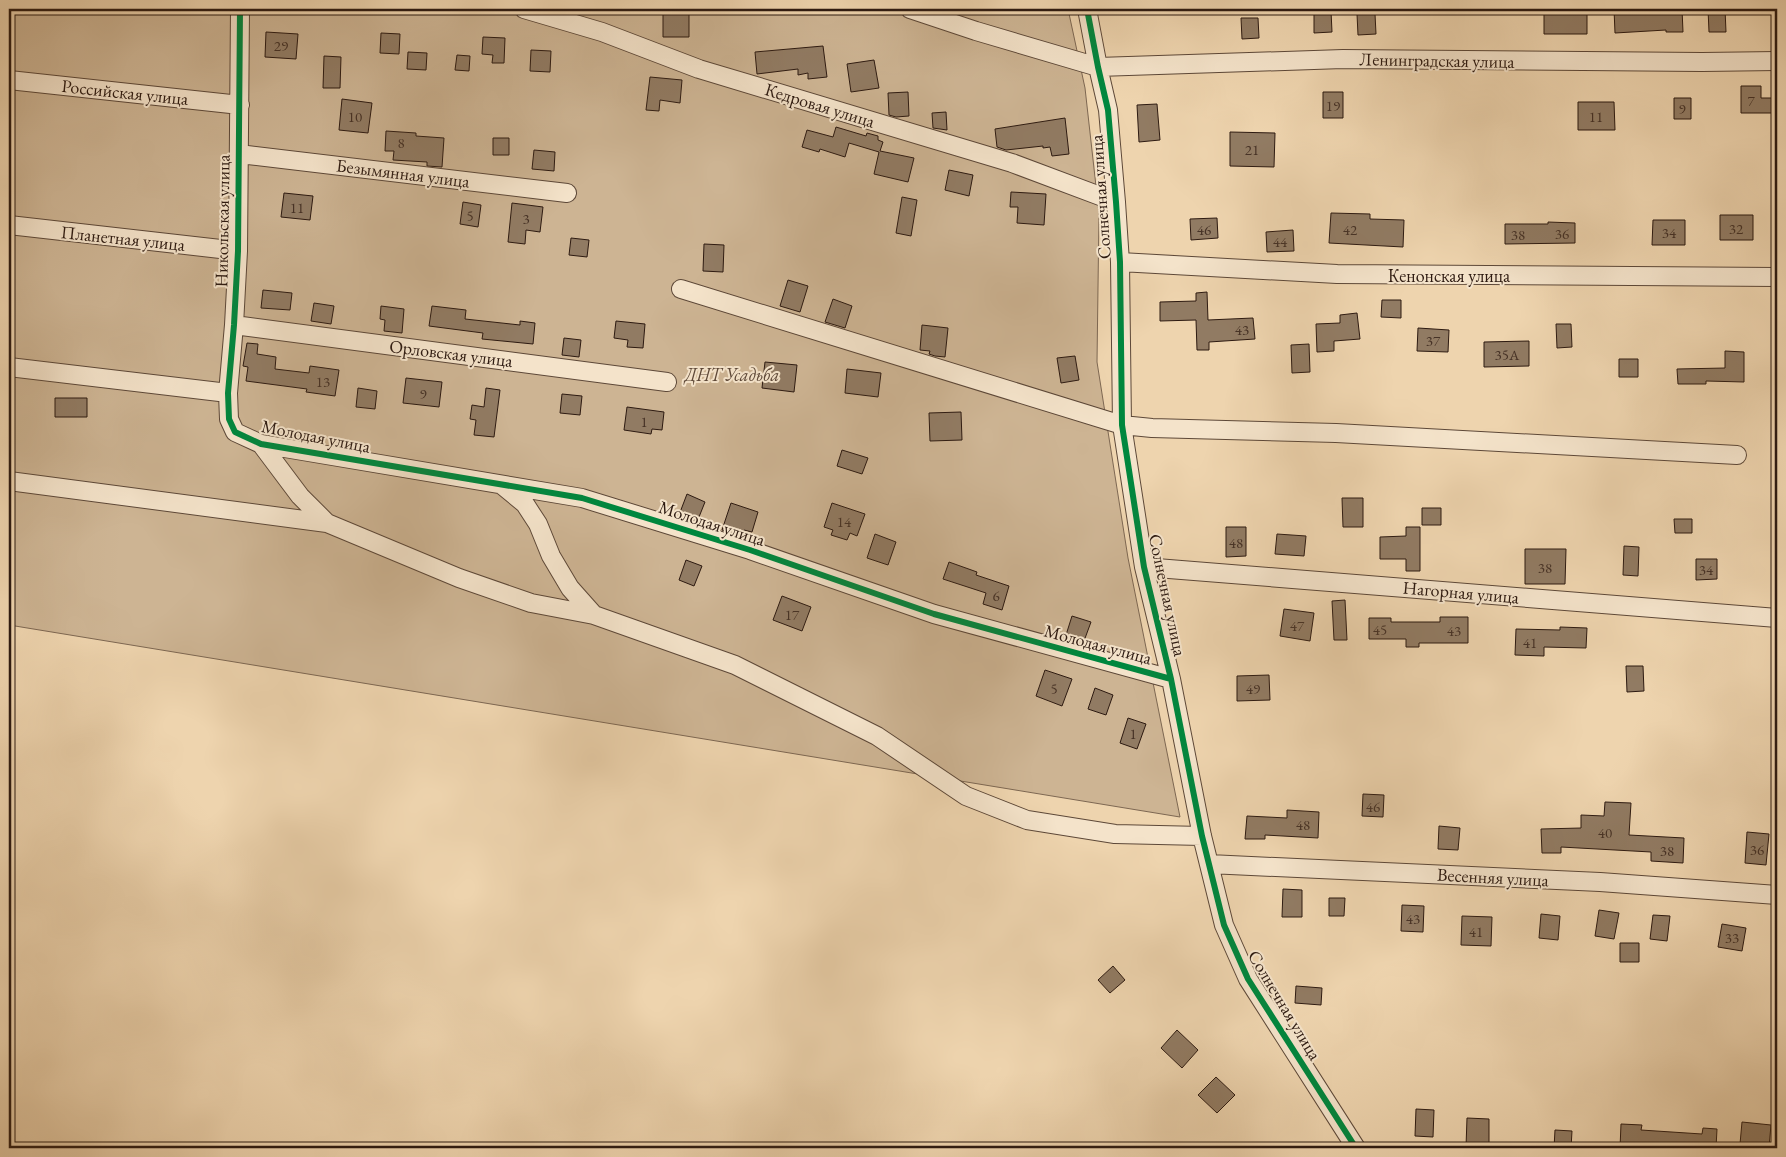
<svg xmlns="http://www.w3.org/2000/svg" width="1786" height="1157" font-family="'EB Garamond',serif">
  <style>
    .green { fill: #cdb493; stroke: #7d6752 }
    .building { fill: #917b63; stroke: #2d1a11 }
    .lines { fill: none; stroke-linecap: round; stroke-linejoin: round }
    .minor-casing { stroke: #5d4838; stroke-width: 20 }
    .minor { stroke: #f4e3ca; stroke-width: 18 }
    .cycleway-casing { stroke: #f4e3ca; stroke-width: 9 }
    .cycleway { stroke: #00873e; stroke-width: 6 }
    .labels { text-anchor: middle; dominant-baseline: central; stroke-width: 4; stroke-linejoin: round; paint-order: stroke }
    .number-label { font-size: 15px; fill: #463226 }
    .street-label { font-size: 18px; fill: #2d1a11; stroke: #f4e3ca }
    .park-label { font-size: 18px; font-style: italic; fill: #5d4838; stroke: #f4e3ca }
  </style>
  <rect width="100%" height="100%" fill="#eed4ae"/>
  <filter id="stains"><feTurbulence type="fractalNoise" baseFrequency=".004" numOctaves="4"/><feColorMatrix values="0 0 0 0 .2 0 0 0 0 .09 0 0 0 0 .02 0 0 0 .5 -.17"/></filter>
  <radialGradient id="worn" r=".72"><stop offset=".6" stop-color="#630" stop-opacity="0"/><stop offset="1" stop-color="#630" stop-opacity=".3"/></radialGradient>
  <!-- green -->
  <path class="green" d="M9 9H1068L1085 88 1099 213 1097 362 1128 558 1180 817 9 625Z"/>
  <!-- building -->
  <path class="building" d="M663 9H689V37H663Z
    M1544 9H1587V34H1544Z
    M1614 9H1682L1683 32H1666V30L1615 33Z
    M1708 9H1725L1726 32H1709Z
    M1331 11 1332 32 1314 33V12Z
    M1357 14H1375L1376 34 1358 35Z
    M1241 18H1258L1259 38 1242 39Z
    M266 32 298 34 296 59 265 57Z
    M381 33 400 34 399 54 380 53Z
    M483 37 505 38 504 63H492L493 55 482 54Z
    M823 46 827 77 808 79V73L798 75V69L757 74 755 52Z
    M531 50 551 51 550 72 530 71Z
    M408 52 427 53 426 70 407 69Z
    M457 55 470 56 469 71 455 70Z
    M324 56 341 57 340 88H323Z
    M874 60 879 88 851 92 847 64Z
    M650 77 682 80 680 103 660 100 659 111 646 110Z
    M1741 86H1761V98H1777V113H1741Z
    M908 92 909 116 896 117 889 115 888 93Z
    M1323 92H1343V118H1323Z
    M1674 98H1691V119H1674Z
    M342 99 372 103 368 133 339 130Z
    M1578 102H1614L1615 130H1578Z
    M1157 104 1160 140 1139 142 1137 105Z
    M946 112 947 130 933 128 932 113Z
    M1065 118 1069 154 1052 156 1050 147 1043 148V146L1006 150 997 147 995 129Z
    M836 127 866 136 867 133 878 136V140L883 142 880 151 914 158 908 182 874 174 879 152 849 143 845 157 820 149 819 152 802 147 807 130 833 137Z
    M386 131 416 133V136L444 138 442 167 427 166V162L393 160 394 151H385Z
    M1230 132 1275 133 1274 167 1230 166Z
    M493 138H509V155H493Z
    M534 150 555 152 554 171 532 169Z
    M949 170 973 175 969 196 945 190Z
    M1011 192 1046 194 1044 225 1017 223 1018 207H1010Z
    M284 193 313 196 310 220 281 217Z
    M902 197 917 200 911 236 896 233Z
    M463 202 481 205 478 227 460 224Z
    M512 203 543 207 540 232 526 230 525 244 508 242Z
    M1331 213 1370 214V219L1404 220 1403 247 1329 243Z
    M1720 215H1753V240H1720Z
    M1217 218 1218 238 1191 240 1190 219Z
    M1653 220H1685V245H1652Z
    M1548 222 1575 223V243L1505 244V224H1548Z
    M1293 230 1294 251 1267 252 1266 232Z
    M571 238 589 240 587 257 569 255Z
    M704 244 724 245 723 272 703 271Z
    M788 280 808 286 800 312 780 306Z
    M263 290 292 293 290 310 261 308Z
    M1207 292 1208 320 1253 318 1255 339 1209 342V350H1197L1196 320 1160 321V302L1196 301V293Z
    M833 299 852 306 845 328 825 322Z
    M1382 300H1401V318L1381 317Z
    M314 303 334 306 331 324 311 321Z
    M381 306 404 309 402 333 384 331 385 320 380 319Z
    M432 306 466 310 465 319 520 325V321L535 323 533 344 482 339 483 333 429 326Z
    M1357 313 1360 339 1334 341V351L1317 352 1316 324 1340 323V315Z
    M616 321 645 324 643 348 627 347 628 340 614 338Z
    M1556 324H1571L1572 347 1557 348Z
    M922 325 948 328 945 357 935 356 929 354 930 351 920 350Z
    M1418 328 1449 330 1448 352 1417 351Z
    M564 338 581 340 579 357 562 355Z
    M1529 341V366L1484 367V342Z
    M247 343 258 344 257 354 276 357 275 369 309 373 310 366 339 370 335 396 306 392 307 389 246 381 248 367 243 366Z
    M1309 344 1310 372 1292 373 1291 345Z
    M1725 351 1744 352V382L1706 381V384H1678L1677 369 1725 368Z
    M1075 356 1079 380 1061 383 1057 358Z
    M1619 359H1638V377H1619Z
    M765 362 797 365 794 392 762 388Z
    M847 369 881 373 878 397 845 393Z
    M406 378 442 382 439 407 403 403Z
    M358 388 377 391 375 409 356 407Z
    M486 388 500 390 494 437 474 435 476 420 470 419 472 405 484 407Z
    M562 394 582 396 580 415 560 413Z
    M55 398H87V417H55Z
    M627 407 664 412 662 430 652 429 651 434 624 430Z
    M961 412 962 440 930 441 929 413Z
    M842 450 868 458 862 474 837 466Z
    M687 494 705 502 697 522 679 515Z
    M1342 498H1363V527H1343Z
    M731 503 758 512 752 532 744 530 742 536 722 530Z
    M832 503 865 514 857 536 850 533 847 540 831 535 833 530 824 527Z
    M1422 508H1441V525H1422Z
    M1674 519H1692V533H1675Z
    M1226 527H1246V556L1226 557Z
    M1406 527H1420V571H1406V559H1380V537L1406 536Z
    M875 534 896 542 888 565 867 558Z
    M1277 534 1306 536 1304 556 1275 554Z
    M1624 546 1639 547 1638 576 1623 575Z
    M1525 549H1566L1565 584H1525Z
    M1696 559H1717V579L1696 580Z
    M686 560 702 566 694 586 679 580Z
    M949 562 977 572 976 575 1009 586 1002 610 983 604 986 593 943 579Z
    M782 596 811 607 802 631 773 620Z
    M1345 600 1347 640H1334L1332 601Z
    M1284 609 1314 613 1310 641 1280 636Z
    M1072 616 1091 622 1084 641 1066 635Z
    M1440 617H1468V643H1419V647H1406V639H1369V618H1391V622H1440Z
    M1560 627 1587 628 1586 648 1544 647V656L1515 655 1516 629 1560 630Z
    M1626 666H1643L1644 691 1627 692Z
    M1045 670 1072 679 1062 706 1036 696Z
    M1269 675 1270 700 1237 701V676Z
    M1095 688 1113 695 1106 715 1088 709Z
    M1128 718 1146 724 1137 749 1120 743Z
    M1363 794 1384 795 1383 817 1362 816Z
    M1605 802 1631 803 1629 835 1684 838 1683 863 1651 861V852L1561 847V853H1542L1541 829 1581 828V815L1604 816Z
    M1287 810 1319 812 1318 838 1265 835V839H1245L1247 816 1287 818Z
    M1439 826 1460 828 1458 850 1438 849Z
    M1747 832 1769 834 1766 865 1745 863Z
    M1283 889 1302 890V917H1282Z
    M1329 898H1345L1344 916H1329Z
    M1402 905 1424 906 1423 932 1401 931Z
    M1599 910 1619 913 1614 939 1595 936Z
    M1541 914 1560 916 1558 940 1539 938Z
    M1653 915 1670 916 1667 941 1650 939Z
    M1462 916 1492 917 1491 946 1461 945Z
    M1722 924 1746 928 1742 951 1718 947Z
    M1620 943H1639V962H1620Z
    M1113 966 1125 980 1110 993 1098 980Z
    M1296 986 1322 988 1321 1005 1295 1003Z
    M1177 1030 1198 1050 1182 1068 1161 1048Z
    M1216 1077 1235 1095 1217 1113 1198 1095Z
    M1416 1109 1434 1110 1433 1137 1415 1136Z
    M1467 1118 1489 1119V1148L1466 1147Z
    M1742 1122 1771 1125 1769 1147 1740 1144Z
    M1621 1124 1642 1125 1641 1130 1702 1134 1703 1128 1717 1129 1716 1148H1620Z
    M1555 1130 1572 1131 1571 1148H1554Z"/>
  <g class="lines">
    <defs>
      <path id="minor" d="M240 9 238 251 234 325 228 393 229 419 235 432 261 444 582 498 750 550 934 614 1171 679
        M524 9 602 32 699 69 1012 163 1116 202
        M910 9 976 31 1098 67 1343 59 1702 62 1777 61
        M1087 9 1098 67 1108 110 1116 202 1120 262 1122 425 1144 567 1171 679 1202 836 1224 925 1248 979 1356 1148
        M9 80 240 105
        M239 154 567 193
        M9 225 238 251
        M1120 262 1337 274 1777 277
        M681 289 1122 425 1152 428 1336 433 1737 455
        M234 325 667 382
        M9 367 228 393
        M261 444 300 496 327 523
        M9 481 327 523 459 578 531 603 594 615 735 665 877 736 966 796 1027 820 1115 834 1202 836
        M502 485 525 504 538 524 551 556 570 588 594 615
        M1144 567 1777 618
        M1209 864 1600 882 1777 895"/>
    </defs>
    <!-- minor casing -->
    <use href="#minor" class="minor-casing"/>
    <!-- minor -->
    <use href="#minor" class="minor"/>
    <defs>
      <path id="cycleway" d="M240 9 238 251 234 325 228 393 229 419 235 432 261 444 582 498 750 550 934 614 1171 679
        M1087 9 1098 67 1108 110 1116 202 1120 262 1122 425 1144 567 1171 679 1202 836 1224 925 1248 979 1356 1148"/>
    </defs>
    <!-- cycleway casing -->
    <use href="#cycleway" class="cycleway-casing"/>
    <!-- cycleway -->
    <use href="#cycleway" class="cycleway"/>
  </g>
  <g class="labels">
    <!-- number labels -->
    <g class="number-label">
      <text x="281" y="45">29</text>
      <text x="1751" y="100">7</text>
      <text x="1333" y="105">19</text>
      <text x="1682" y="108">9</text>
      <text x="355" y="116">10</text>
      <text x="1596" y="116">11</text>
      <text x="401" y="142">8</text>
      <text x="1252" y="149">21</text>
      <text x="297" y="207">11</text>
      <text x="470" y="215">5</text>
      <text x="526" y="218">3</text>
      <text x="1736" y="228">32</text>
      <text x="1204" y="229">46</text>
      <text x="1350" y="229">42</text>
      <text x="1669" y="232">34</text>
      <text x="1562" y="233">36</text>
      <text x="1518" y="234">38</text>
      <text x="1280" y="241">44</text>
      <text x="1242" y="329">43</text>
      <text x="1433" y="340">37</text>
      <text x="1507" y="354">35А</text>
      <text x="323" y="381">13</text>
      <text x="423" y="393">9</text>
      <text x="644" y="421">1</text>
      <text x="844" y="521">14</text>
      <text x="1236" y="542">48</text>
      <text x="1545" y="567">38</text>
      <text x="1706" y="569">34</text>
      <text x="996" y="595">6</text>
      <text x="792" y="614">17</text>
      <text x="1297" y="625">47</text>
      <text x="1380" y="629">45</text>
      <text x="1454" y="630">43</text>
      <text x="1530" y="642">41</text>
      <text x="1054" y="688">5</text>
      <text x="1253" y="688">49</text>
      <text x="1133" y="733">1</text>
      <text x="1373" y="806">46</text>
      <text x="1303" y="824">48</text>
      <text x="1605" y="832">40</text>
      <text x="1757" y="849">36</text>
      <text x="1667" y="850">38</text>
      <text x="1413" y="918">43</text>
      <text x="1476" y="931">41</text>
      <text x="1732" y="937">33</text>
    </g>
    <!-- street labels -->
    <g class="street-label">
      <text transform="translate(1437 60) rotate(1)">Ленинградская улица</text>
      <text transform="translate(125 92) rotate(6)">Российская улица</text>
      <text transform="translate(820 105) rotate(17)">Кедровая улица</text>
      <text transform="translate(403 173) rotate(7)">Безымянная улица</text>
      <text transform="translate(1100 197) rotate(-94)">Солнечная улица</text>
      <text transform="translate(222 221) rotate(-89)">Никольская улица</text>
      <text transform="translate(123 238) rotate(6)">Планетная улица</text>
      <text x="1449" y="275">Кенонская улица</text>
      <text transform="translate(451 353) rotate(7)">Орловская улица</text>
      <text transform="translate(316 436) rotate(11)">Молодая улица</text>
      <text transform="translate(712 523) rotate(18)">Молодая улица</text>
      <text transform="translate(1461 592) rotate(5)">Нагорная улица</text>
      <text transform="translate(1168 595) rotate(78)">Солнечная улица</text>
      <text transform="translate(1098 644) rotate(15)">Молодая улица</text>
      <text transform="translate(1493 877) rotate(3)">Весенняя улица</text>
      <text transform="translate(1285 1005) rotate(59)">Солнечная улица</text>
    </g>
    <!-- park labels -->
    <g class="park-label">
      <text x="732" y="374">ДНТ Усадьба</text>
    </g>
  </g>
  <!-- margin -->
  <rect width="1786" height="1157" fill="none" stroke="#eed4ae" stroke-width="30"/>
  <rect x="10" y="10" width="1766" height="1137" fill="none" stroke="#2d1a11" stroke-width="2.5"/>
  <rect x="15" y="15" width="1756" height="1127" fill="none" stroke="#2d1a11"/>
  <rect width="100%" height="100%" filter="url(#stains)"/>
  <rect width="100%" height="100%" fill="url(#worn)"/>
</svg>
